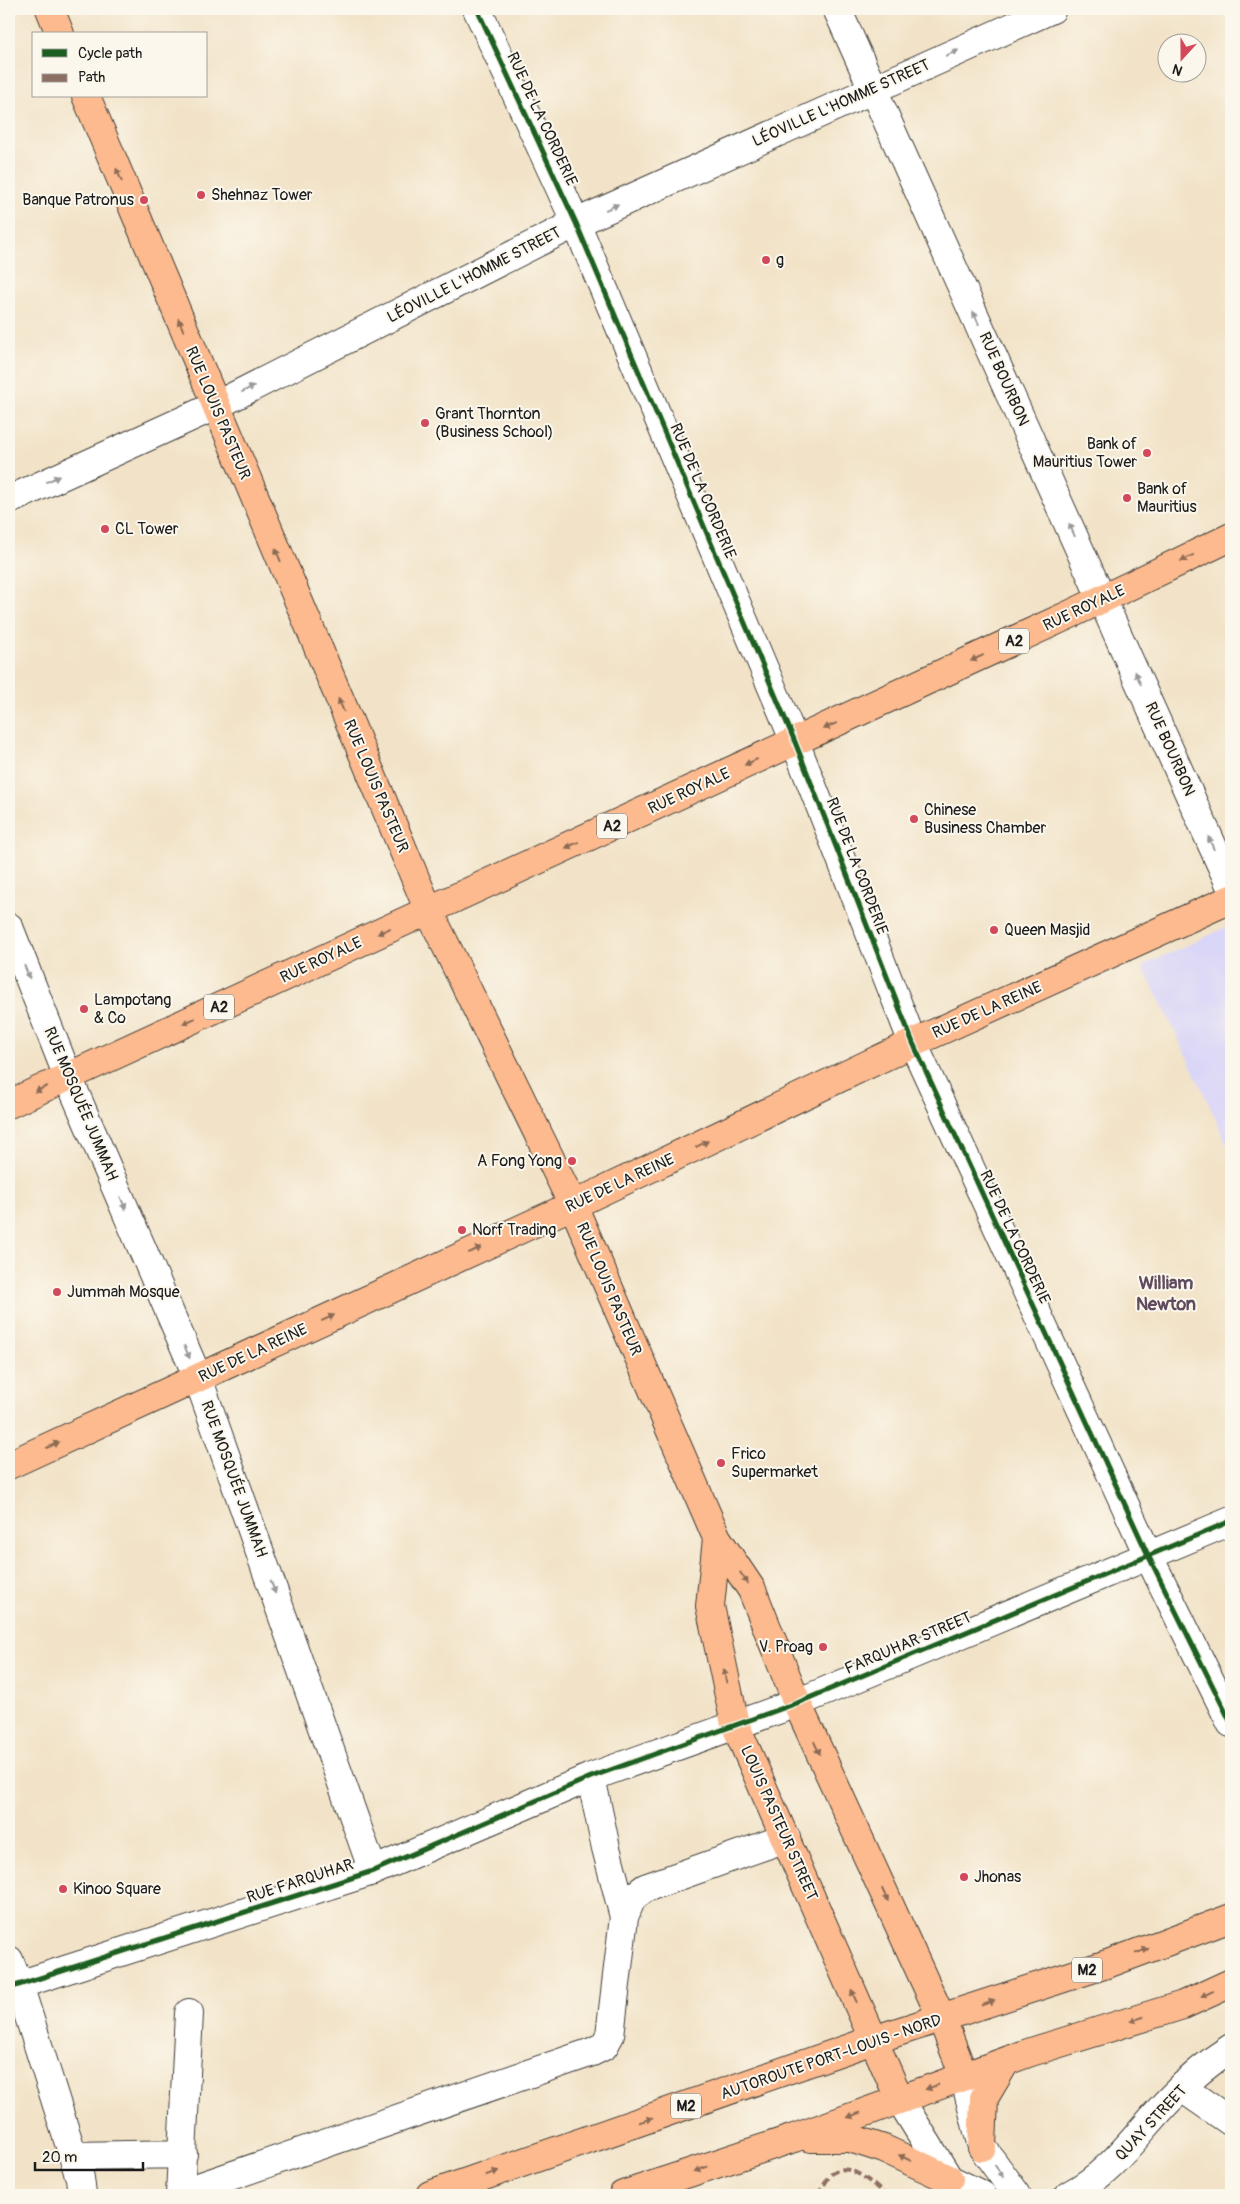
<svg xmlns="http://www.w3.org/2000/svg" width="1240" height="2204" font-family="Pangolin,sans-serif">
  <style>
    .built { fill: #dad6f7 }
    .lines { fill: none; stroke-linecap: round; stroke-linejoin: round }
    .minor-casing { stroke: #3c3a36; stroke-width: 30 }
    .major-casing { stroke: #3c3a36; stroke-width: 30 }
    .highway-casing { stroke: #3c3a36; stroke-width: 30 }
    .minor { stroke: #fff; stroke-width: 28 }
    .major { stroke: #fcba8e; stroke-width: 28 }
    .highway { stroke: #fcba8e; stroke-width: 28 }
    .quiet { stroke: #8d6e63; stroke-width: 4; stroke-dasharray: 8 4; stroke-linecap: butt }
    .cycleway-casing { stroke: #fbf7ec; stroke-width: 8 }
    .cycleway { stroke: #1b5e20; stroke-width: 5 }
    .oneway { fill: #999 }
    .oneway2 { fill: #8c6b55 }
    .poi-dot { fill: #d1495b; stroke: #fbf7ec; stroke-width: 2 }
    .labels { text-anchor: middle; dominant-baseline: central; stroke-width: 4; stroke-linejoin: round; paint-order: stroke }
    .shield { fill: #fbf7ec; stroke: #5f5e5a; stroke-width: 1 }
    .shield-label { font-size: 15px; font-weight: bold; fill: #1c1c1c }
    .street-label { font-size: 16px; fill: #1c1c1c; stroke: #fbf7ec }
    .poi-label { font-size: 16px; fill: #1c1c1c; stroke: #fbf7ec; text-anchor: start }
    .neighbourhood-label { font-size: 18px; font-weight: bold; fill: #5f4b5e; stroke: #fbf7ec }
  </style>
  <rect width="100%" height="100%" fill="#fbf7ec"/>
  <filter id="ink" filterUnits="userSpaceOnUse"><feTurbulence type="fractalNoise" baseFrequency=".02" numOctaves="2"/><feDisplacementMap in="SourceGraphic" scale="10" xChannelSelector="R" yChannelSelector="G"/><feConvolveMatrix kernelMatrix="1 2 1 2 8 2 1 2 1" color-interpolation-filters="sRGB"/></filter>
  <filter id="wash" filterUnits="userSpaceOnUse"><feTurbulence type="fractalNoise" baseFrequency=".0096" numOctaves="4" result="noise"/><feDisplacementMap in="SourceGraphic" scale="20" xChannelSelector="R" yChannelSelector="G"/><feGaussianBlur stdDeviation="1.12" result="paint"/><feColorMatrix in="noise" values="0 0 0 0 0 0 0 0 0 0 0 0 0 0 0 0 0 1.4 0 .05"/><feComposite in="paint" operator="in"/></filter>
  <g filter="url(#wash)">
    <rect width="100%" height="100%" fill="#f2e3c8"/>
    <!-- built -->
    <path class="built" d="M1231 925V1152L1172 1025 1142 966Z"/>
  </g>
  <g filter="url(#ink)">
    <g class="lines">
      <defs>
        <path id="minor" d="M477 9 576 223 795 742 913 1043 1148 1555 1231 1723
          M837 9 1231 887
          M9 500 215 406 576 223 1052 9
          M9 927 68 1077 198 1378 373 1871
          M591 1777 606 1848 624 1917
          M9 1960 19 1985 80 2178 82 2195
          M9 1988 373 1871 591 1777 797 1703 1231 1521
          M964 2076 982 2147 1017 2195
          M1182 2088 1231 2122
          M899 2098 949 2179 982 2195
          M73 2156 183 2154
          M181 2193 592 2052 604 2046 610 2035 624 1917 632 1898 645 1888 786 1838
          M180 2195 189 2013
          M1069 2195C1112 2173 1137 2133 1169 2100 1187 2081 1209 2062 1231 2048"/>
        <path id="major" d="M50 9 60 34
          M86 96 429 911 573 1205 717 1538 752 1590 797 1703 942 2019 964 2076
          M9 1104 1073 613 1231 537
          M9 1465 573 1205 913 1043 1231 899
          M717 1538 710 1606 735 1724 899 2098"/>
        <path id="highway" d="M811 2138H850L884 2149 949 2179
          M982 2147 984 2098 1006 2061
          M430 2195 873 2040 1110 1963 1231 1918
          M623 2195 794 2138 1031 2052 1183 2005 1231 1983"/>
      </defs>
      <!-- minor casing -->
      <use href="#minor" class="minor-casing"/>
      <!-- major casing -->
      <use href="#major" class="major-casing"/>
      <!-- highway casing -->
      <use href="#highway" class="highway-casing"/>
      <!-- minor -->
      <use href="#minor" class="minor"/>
      <!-- major -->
      <use href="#major" class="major"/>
      <!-- highway -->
      <use href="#highway" class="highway"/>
      <!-- quiet -->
      <path class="quiet" d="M818 2195C822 2189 828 2176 834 2172 851 2161 874 2186 886 2195"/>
      <defs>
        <path id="cycleway" d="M477 9 576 223 795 742 913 1043 1148 1555 1231 1723
          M9 1988 373 1871 591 1777 797 1703 1231 1521"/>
      </defs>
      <!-- cycleway casing -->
      <use href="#cycleway" class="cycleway-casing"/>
      <!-- cycleway -->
      <use href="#cycleway" class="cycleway"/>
    </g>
    <!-- one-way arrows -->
    <defs><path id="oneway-solid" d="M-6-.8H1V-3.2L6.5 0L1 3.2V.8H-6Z" transform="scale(1.25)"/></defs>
    <g class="oneway">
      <use href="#oneway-solid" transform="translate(952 53) rotate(-24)"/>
      <use href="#oneway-solid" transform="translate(612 207) rotate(-24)"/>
      <use href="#oneway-solid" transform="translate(976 318) rotate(-114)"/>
      <use href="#oneway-solid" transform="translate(248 389) rotate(-27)"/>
      <use href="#oneway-solid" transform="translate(53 479) rotate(-24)"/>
      <use href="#oneway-solid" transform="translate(1072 530) rotate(-114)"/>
      <use href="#oneway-solid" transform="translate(1138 678) rotate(-114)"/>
      <use href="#oneway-solid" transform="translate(1211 843) rotate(-114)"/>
      <use href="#oneway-solid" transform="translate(27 972) rotate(68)"/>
      <use href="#oneway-solid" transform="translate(123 1203) rotate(67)"/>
      <use href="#oneway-solid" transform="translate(187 1352) rotate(67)"/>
      <use href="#oneway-solid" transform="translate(273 1587) rotate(70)"/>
      <use href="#oneway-solid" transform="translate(999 2171) rotate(54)"/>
    </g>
    <g class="oneway2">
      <use href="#oneway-solid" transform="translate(119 175) rotate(-113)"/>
      <use href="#oneway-solid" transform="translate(181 325) rotate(-113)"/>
      <use href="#oneway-solid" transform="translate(278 555) rotate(-113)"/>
      <use href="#oneway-solid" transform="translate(1187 558) rotate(154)"/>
      <use href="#oneway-solid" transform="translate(977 658) rotate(155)"/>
      <use href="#oneway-solid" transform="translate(341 705) rotate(-113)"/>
      <use href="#oneway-solid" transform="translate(830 726) rotate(155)"/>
      <use href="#oneway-solid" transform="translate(751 762) rotate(155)"/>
      <use href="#oneway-solid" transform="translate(572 845) rotate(155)"/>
      <use href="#oneway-solid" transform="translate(384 931) rotate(155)"/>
      <use href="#oneway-solid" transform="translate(189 1021) rotate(155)"/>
      <use href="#oneway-solid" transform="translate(41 1089) rotate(155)"/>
      <use href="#oneway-solid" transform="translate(702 1144) rotate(-26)"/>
      <use href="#oneway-solid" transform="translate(475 1250) rotate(-25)"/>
      <use href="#oneway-solid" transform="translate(328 1318) rotate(-25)"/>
      <use href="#oneway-solid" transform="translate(53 1445) rotate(-25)"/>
      <use href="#oneway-solid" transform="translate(744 1578) rotate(56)"/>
      <use href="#oneway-solid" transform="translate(725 1676) rotate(-102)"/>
      <use href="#oneway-solid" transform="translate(817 1748) rotate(65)"/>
      <use href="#oneway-solid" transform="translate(885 1895) rotate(65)"/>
      <use href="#oneway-solid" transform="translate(1142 1951) rotate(-20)"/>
      <use href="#oneway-solid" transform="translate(1207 1994) rotate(155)"/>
      <use href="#oneway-solid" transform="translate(854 1996) rotate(-113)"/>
      <use href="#oneway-solid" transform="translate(988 2003) rotate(-19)"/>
      <use href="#oneway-solid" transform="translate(1137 2019) rotate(163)"/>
      <use href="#oneway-solid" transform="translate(932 2087) rotate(161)"/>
      <use href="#oneway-solid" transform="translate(854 2115) rotate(159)"/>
      <use href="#oneway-solid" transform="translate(646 2120) rotate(-19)"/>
      <use href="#oneway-solid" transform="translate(905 2158) rotate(-155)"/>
      <use href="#oneway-solid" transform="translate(701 2169) rotate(161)"/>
      <use href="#oneway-solid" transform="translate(492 2173) rotate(-19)"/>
    </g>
  </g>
  <!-- markers -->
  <g class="poi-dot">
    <circle cx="201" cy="195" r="5"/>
    <circle cx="144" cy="200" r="5"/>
    <circle cx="766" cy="260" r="5"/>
    <circle cx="425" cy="423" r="5"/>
    <circle cx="1147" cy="453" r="5"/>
    <circle cx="1127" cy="498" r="5"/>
    <circle cx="105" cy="529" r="5"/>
    <circle cx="914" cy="819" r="5"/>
    <circle cx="994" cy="930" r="5"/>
    <circle cx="84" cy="1009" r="5"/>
    <circle cx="572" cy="1161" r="5"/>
    <circle cx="462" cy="1230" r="5"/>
    <circle cx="57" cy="1292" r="5"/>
    <circle cx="721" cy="1463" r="5"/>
    <circle cx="823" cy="1647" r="5"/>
    <circle cx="964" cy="1877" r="5"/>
    <circle cx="63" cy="1889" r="5"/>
  </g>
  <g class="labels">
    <!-- shield labels -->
    <g class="shield">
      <rect x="999" y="628.5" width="30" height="25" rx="4"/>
      <rect x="597" y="813.5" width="30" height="25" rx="4"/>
      <rect x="204" y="994.5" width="30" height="25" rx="4"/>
      <rect x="1072" y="1957.5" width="30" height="25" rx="4"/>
      <rect x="671" y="2093.5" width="30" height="25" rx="4"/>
    </g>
    <g class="shield-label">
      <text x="1014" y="641">A2</text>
      <text x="612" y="826">A2</text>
      <text x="219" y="1007">A2</text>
      <text x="1087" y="1970">M2</text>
      <text x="686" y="2106">M2</text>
    </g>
    <!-- street labels -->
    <g class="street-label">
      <text transform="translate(841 103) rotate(-24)">LÉOVILLE L'HOMME STREET</text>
      <text transform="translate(542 119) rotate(65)">RUE DE LA CORDERIE</text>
      <text transform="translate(474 275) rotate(-27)">LÉOVILLE L'HOMME STREET</text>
      <text transform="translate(1004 379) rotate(66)">RUE BOURBON</text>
      <text transform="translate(218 413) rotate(67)">RUE LOUIS PASTEUR</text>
      <text transform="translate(703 491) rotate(67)">RUE DE LA CORDERIE</text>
      <text transform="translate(1084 608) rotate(-25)">RUE ROYALE</text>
      <text transform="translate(1170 749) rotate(66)">RUE BOURBON</text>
      <text transform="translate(376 786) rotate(67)">RUE LOUIS PASTEUR</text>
      <text transform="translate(689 791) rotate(-25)">RUE ROYALE</text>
      <text transform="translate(857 866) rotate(69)">RUE DE LA CORDERIE</text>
      <text transform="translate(321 960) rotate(-25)">RUE ROYALE</text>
      <text transform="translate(987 1010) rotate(-24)">RUE DE LA REINE</text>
      <text transform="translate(81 1104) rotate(67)">RUE MOSQUÉE JUMMAH</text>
      <text transform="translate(620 1183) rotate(-25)">RUE DE LA REINE</text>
      <text transform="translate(1015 1237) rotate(65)">RUE DE LA CORDERIE</text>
      <text transform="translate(609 1289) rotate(67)">RUE LOUIS PASTEUR</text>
      <text transform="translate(253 1353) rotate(-25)">RUE DE LA REINE</text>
      <text transform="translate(234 1479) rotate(70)">RUE MOSQUÉE JUMMAH</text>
      <text transform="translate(908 1643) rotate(-23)">FARQUHAR STREET</text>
      <text transform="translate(779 1823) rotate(66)">LOUIS PASTEUR STREET</text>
      <text transform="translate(300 1881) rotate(-18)">RUE FARQUHAR</text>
      <text transform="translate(831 2057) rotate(-19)">AUTOROUTE PORT-LOUIS - NORD</text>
      <text transform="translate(1151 2123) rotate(-47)">QUAY STREET</text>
    </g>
    <!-- poi labels -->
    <g class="poi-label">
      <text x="211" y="195">Shehnaz Tower</text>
      <text x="134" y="200" text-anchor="end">Banque Patronus</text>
      <text x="776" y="260">g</text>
      <text x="435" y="414">Grant Thornton<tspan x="435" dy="18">(Business School)</tspan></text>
      <text x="1137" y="444" text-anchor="end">Bank of<tspan x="1137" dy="18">Mauritius Tower</tspan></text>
      <text x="1137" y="489">Bank of<tspan x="1137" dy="18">Mauritius</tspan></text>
      <text x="115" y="529">CL Tower</text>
      <text x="924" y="810">Chinese<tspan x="924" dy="18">Business Chamber</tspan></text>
      <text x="1004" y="930">Queen Masjid</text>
      <text x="94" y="1000">Lampotang<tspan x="94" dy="18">&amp; Co</tspan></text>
      <text x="562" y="1161" text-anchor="end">A Fong Yong</text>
      <text x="472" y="1230">Norf Trading</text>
      <text x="67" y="1292">Jummah Mosque</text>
      <text x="731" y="1454">Frico<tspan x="731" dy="18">Supermarket</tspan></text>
      <text x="813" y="1647" text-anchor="end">V. Proag</text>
      <text x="974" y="1877">Jhonas</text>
      <text x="73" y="1889">Kinoo Square</text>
    </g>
    <!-- neighbourhood labels -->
    <g class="neighbourhood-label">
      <text x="1166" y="1283">William<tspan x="1166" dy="21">Newton</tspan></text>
    </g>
  </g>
  <!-- margin -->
  <rect width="1240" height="2204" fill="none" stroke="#fbf7ec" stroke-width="30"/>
  <!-- legend -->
  <rect x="32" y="32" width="175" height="65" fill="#fbf7ec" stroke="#a29f99"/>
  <rect x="42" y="49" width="25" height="8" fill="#1b5e20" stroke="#a29f99"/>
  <text x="78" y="58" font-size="15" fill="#1c1c1c">Cycle path</text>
  <rect x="42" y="74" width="25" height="8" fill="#8d6e63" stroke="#a29f99"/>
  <text x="78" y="82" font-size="15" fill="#1c1c1c">Path</text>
  <!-- north arrow -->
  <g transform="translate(1182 58) rotate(201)"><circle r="24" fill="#fbf7ec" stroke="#a29f99"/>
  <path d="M0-4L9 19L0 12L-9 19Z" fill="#d1495b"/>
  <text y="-8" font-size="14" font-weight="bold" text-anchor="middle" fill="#1c1c1c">N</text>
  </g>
  <!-- scale -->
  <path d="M35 2162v8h108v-8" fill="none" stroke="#1c1c1c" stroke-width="2.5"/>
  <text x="42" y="2162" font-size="15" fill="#1c1c1c" stroke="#fbf7ec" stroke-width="4" paint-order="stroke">20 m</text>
</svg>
